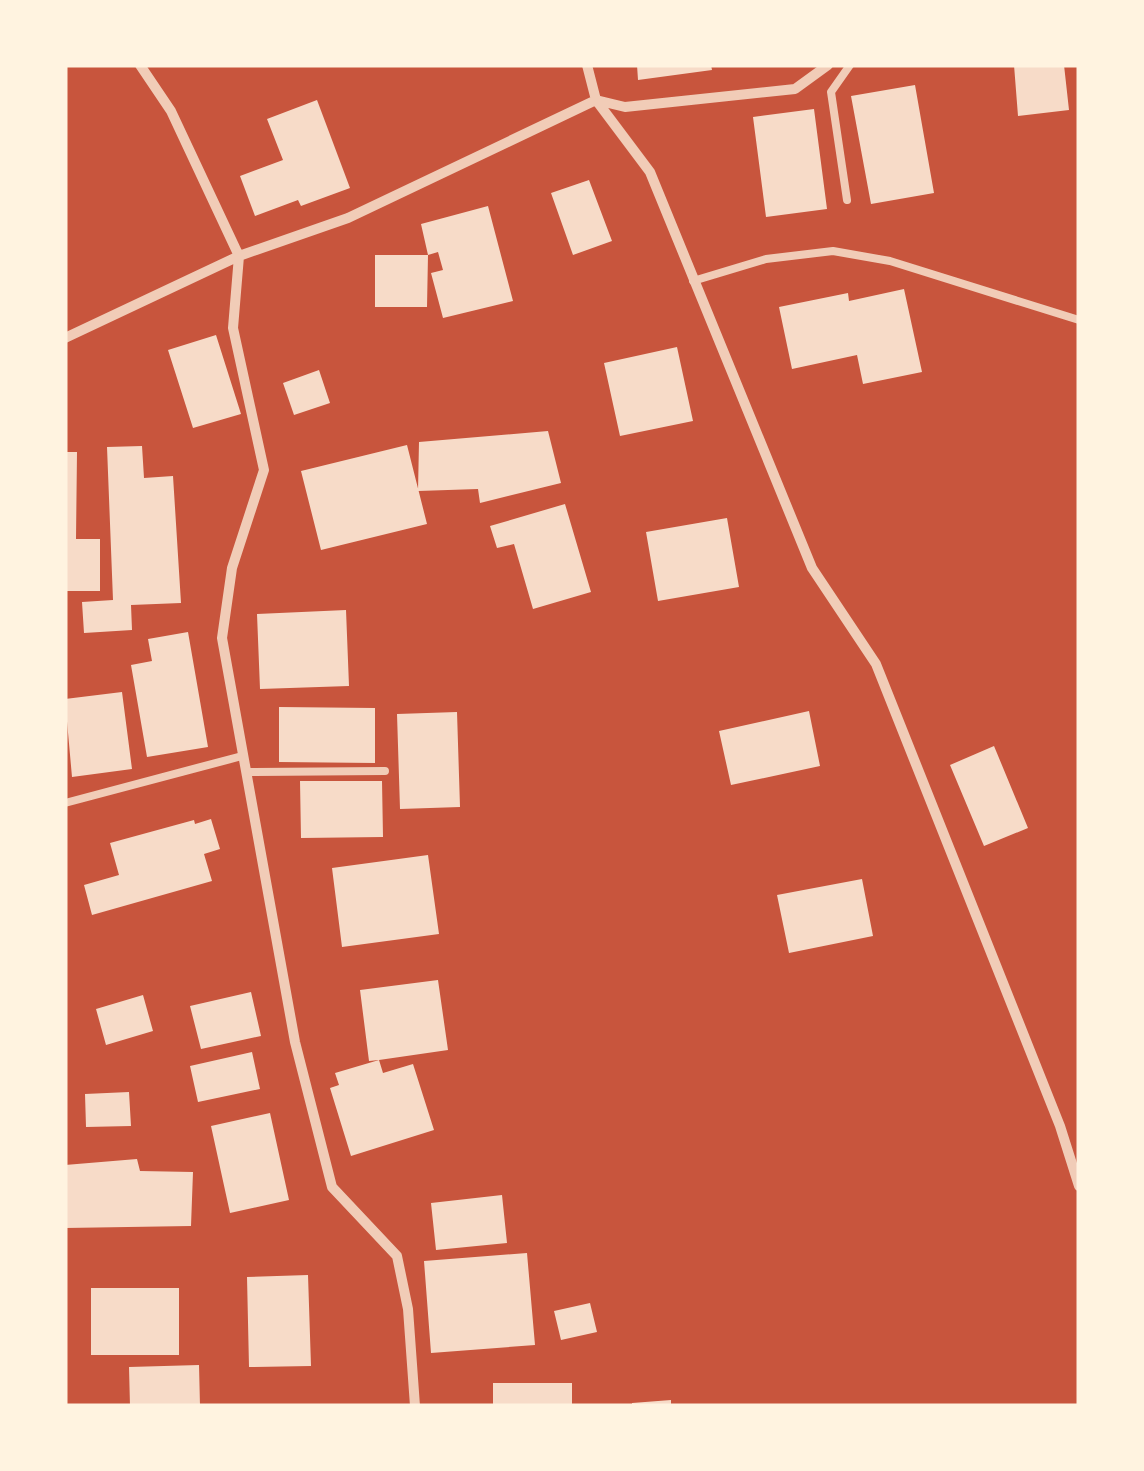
<svg xmlns="http://www.w3.org/2000/svg" width="1144" height="1471" font-family="Barlow,sans-serif">
  <style>
    .building { fill: #f7dbc8 }
    .lines { fill: none; stroke-linecap: round; stroke-linejoin: round }
    .service { stroke: #f1ccb7; stroke-width: 8 }
    .minor { stroke: #f1ccb7; stroke-width: 10 }
  </style>
  <rect width="100%" height="100%" fill="#c8553d"/>
  <!-- building -->
  <path class="building" d="M637 65H711L712 70 638 80Z
    M1014 65H1064L1069 110 1018 116Z
    M915 85 934 193 871 204 851 96Z
    M317 100 350 188 301 206 298 200 255 216 240 176 283 160 267 119Z
    M814 109 827 209 766 217 753 117Z
    M589 180 612 241 573 255 551 193Z
    M488 206 513 301 443 318 431 273 443 270 438 252 428 255 421 224Z
    M375 255H428L427 307H375Z
    M904 289 922 372 863 384 857 355 792 369 779 307 848 293 849 301Z
    M216 335 241 414 193 428 168 350Z
    M677 347 693 421 620 436 604 363Z
    M319 370 330 403 294 415 283 383Z
    M548 431 561 483 480 503 478 489 418 491 419 442Z
    M407 445 427 524 321 550 301 471Z
    M142 446 144 478 173 476 181 603 131 605 132 630 84 633 82 602 113 600 107 447Z
    M65 452H77L76 539H100V591H65Z
    M565 504 591 592 533 609 514 544 497 548 490 526Z
    M727 518 739 587 658 601 646 532Z
    M346 610 349 686 260 689 257 614Z
    M188 632 208 747 147 757 131 665 152 661 148 639Z
    M122 692 132 769 72 777 65 699Z
    M279 707 375 708V763L279 762Z
    M809 711 820 766 731 785 719 731Z
    M457 712 460 807 400 809 397 714Z
    M994 746 1028 828 984 846 950 765Z
    M300 781H382L383 837 301 838Z
    M211 819 220 849 204 854 212 881 92 915 84 885 119 875 110 843 194 820 195 824Z
    M428 855 439 934 342 947 332 868Z
    M862 879 873 936 789 953 777 895Z
    M438 980 448 1050 379 1060 383 1073 413 1064 434 1130 351 1156 330 1088 339 1085 335 1073 379 1060 369 1061 360 990Z
    M251 992 261 1036 201 1049 190 1006Z
    M143 995 153 1031 106 1045 96 1009Z
    M252 1052 260 1089 198 1102 190 1066Z
    M129 1092 131 1126 86 1127 85 1094Z
    M270 1113 289 1200 230 1213 211 1126Z
    M137 1159 140 1171 193 1172 191 1226 65 1228V1165Z
    M502 1195 507 1243 436 1250 431 1203Z
    M527 1253 535 1345 431 1353 424 1261Z
    M308 1275 311 1366 249 1367 247 1277Z
    M91 1288H179V1355H91Z
    M590 1303 597 1332 561 1340 554 1311Z
    M199 1365 200 1406H130L129 1367Z
    M493 1383H572V1406H493Z
    M671 1400V1406H632V1403Z"/>
  <g class="lines">
    <!-- service -->
    <path class="service" d="M847 200 831 92 850 65
      M693 281 766 259 833 251 890 261 1079 320
      M246 772 385 771
      M65 803 242 756"/>
    <!-- minor -->
    <path class="minor" d="M140 65 171 111 239 256 233 328 264 470 232 568 222 638 295 1042 332 1187 397 1256 408 1309 415 1406
      M587 65 596 100 650 172 812 568 876 664 1060 1126 1079 1186
      M65 338 239 256 348 218 596 100 625 107 795 89 828 65"/>
  </g>
  <!-- border -->
  <rect width="1144" height="1471" fill="none" stroke="#fff3e0" stroke-width="135"/>
</svg>
